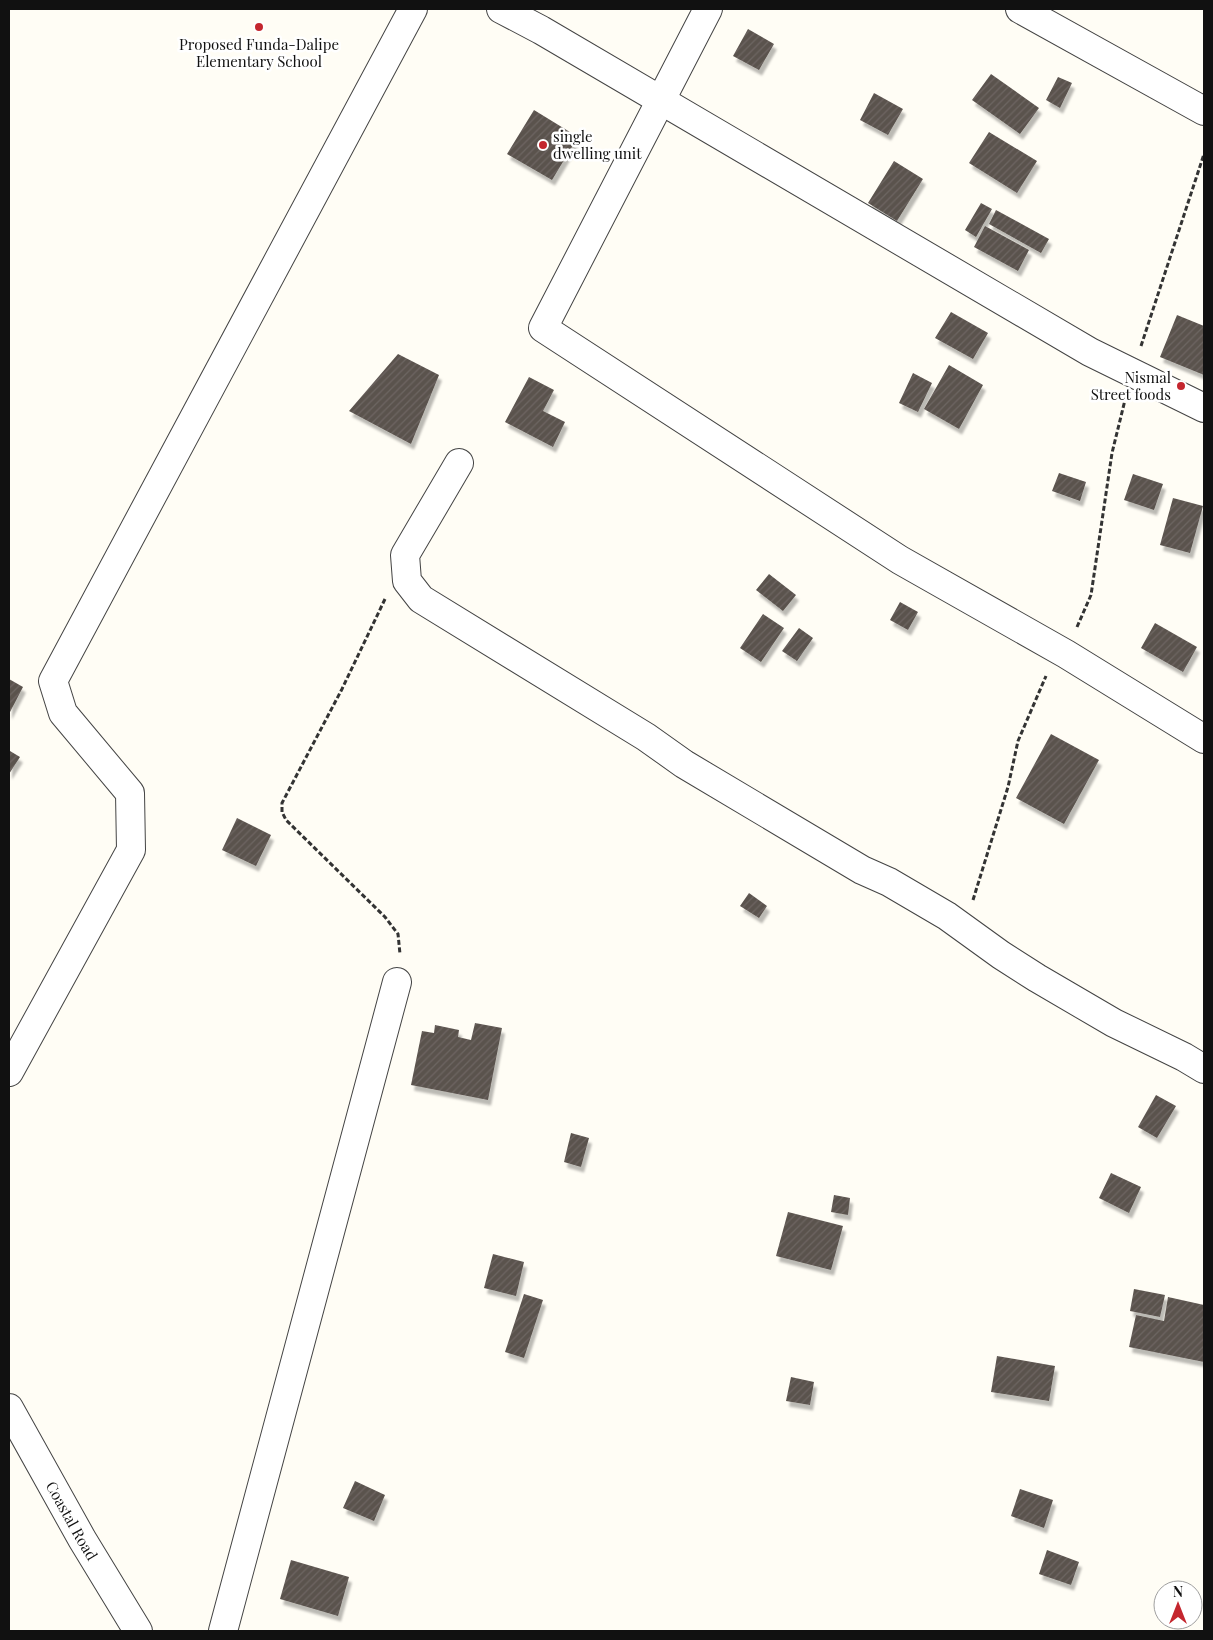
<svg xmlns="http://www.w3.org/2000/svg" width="1213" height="1640" font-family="'Playfair Display',serif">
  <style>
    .building { fill: url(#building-hatch); filter: url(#shadow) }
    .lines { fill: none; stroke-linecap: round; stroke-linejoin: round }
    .minor-casing { stroke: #444; stroke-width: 30 }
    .path { stroke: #333; stroke-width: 3; stroke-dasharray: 5 2.5; stroke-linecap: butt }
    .minor { stroke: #fff; stroke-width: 28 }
    .poi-dot { fill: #c4262e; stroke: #fff; stroke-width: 2 }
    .labels { text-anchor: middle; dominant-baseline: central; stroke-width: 5; stroke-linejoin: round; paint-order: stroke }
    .poi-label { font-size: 15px; fill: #111; stroke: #fff }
    .street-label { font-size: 15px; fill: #111; stroke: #fff }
  </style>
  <defs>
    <pattern id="building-hatch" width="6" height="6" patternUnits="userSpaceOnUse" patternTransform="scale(1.25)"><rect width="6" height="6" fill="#5a524d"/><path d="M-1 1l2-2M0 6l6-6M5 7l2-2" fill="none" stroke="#6d6662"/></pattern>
    <filter id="shadow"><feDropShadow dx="3" dy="5.5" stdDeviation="1" flood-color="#0004"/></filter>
  </defs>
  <rect width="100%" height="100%" fill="#fffdf5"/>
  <!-- building -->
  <path class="building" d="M748 29 774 44 759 70 733 56Z
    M991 74 1039 108 1020 134 972 100Z
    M1058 77 1072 83 1060 108 1046 100Z
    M874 93 903 109 888 135 860 120Z
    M534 110 578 137 552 180 507 154Z
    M989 132 1037 161 1017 193 969 163Z
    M894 161 923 179 897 221 868 203Z
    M981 203 992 209 976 237 965 230Z
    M996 210 1049 239 1041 253 989 224Z
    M985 226 1029 250 1018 271 974 247Z
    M951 312 988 333 973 359 935 338Z
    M1177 315 1204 326V375L1160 357Z
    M398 354 439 375 411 444 349 411Z
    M949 365 983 385 959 429 924 409Z
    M913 373 932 383 918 412 899 403Z
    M529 377 554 390 543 411 565 422 553 447 505 422Z
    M1059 473 1086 482 1080 501 1052 491Z
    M1133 474 1163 484 1154 510 1124 500Z
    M1173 498 1203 506 1190 553 1160 545Z
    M769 574 796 595 783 611 756 590Z
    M900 602 918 612 908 630 890 620Z
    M763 614 784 628 761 662 740 648Z
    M1155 623 1197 647 1183 672 1141 648Z
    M799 628 813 638 797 661 782 651Z
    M9 679 23 687 9 714Z
    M1051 734 1099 760 1064 824 1016 798Z
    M10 751 20 757 9 774V752Z
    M237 818 271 835 256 866 222 850Z
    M749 893 767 906 759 918 740 906Z
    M475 1023 502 1028 488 1100 411 1085 422 1031 434 1033 435 1025 459 1030 458 1037 471 1040Z
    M1156 1095 1176 1106 1157 1138 1138 1127Z
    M571 1133 589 1138 581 1167 564 1162Z
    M1111 1173 1141 1187 1129 1213 1099 1198Z
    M834 1195 850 1198 848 1215 831 1212Z
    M788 1212 843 1226 831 1270 776 1256Z
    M493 1254 524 1262 516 1296 484 1288Z
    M1134 1289 1165 1295 1160 1317 1130 1311Z
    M524 1294 543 1300 524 1358 505 1352Z
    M1168 1297 1204 1305V1362L1129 1347 1136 1315 1164 1321Z
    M997 1356 1055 1366 1049 1401 991 1392Z
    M791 1377 814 1382 810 1405 786 1401Z
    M355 1481 385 1495 374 1521 343 1508Z
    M1020 1489 1053 1500 1044 1528 1011 1516Z
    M1047 1550 1079 1562 1071 1585 1039 1574Z
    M291 1560 349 1577 338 1616 280 1599Z"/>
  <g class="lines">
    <defs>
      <g id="minor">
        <path d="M501 9 541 30 1090 352 1204 408"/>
        <path d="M708 9 543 328 900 560 1066 654 1204 739"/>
        <path d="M1020 9 1204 111"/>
        <path d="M459 463 405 555 407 581 421 599 646 737 684 764 862 870 889 882 947 916 1001 955 1037 978 1114 1023 1184 1057 1204 1069"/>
        <path d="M9 1072 131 850 130 793 63 713 53 681 413 9"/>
        <path id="s1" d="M9 1408 82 1539 138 1631"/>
        <path d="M223 1631 397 982"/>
      </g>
    </defs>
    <!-- minor casing -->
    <use href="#minor" class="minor-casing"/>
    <!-- path -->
    <path class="path" d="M1141 346 1204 154
      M385 599 342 689 282 803V812L286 820 385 917 398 934 400 954
      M1077 627 1091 595 1112 453 1125 400
      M973 900 1008 787 1018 741 1046 676"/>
    <!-- minor -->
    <use href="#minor" class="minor"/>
  </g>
  <!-- markers -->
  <g class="poi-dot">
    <circle cx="259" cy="27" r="5"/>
    <circle cx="543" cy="145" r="5"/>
    <circle cx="1181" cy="386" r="5"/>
  </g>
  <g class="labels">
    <!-- poi labels -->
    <g class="poi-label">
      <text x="259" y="44">Proposed Funda-Dalipe<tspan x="259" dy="17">Elementary School</tspan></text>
      <text x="553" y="136" text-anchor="start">single<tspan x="553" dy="17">dwelling unit</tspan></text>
      <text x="1171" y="377" text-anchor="end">Nismal<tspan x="1171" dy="17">Street foods</tspan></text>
    </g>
    <!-- street labels -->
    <g class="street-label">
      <text stroke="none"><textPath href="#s1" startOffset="129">Coastal Road</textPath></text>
    </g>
  </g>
  <!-- border -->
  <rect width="1213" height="1640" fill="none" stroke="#111111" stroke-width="20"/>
  <!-- north arrow -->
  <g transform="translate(1178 1605)"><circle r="24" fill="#ffffff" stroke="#a0a0a0"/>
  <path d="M0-4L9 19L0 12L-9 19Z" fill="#c4262e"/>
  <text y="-8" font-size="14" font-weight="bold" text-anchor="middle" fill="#111111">N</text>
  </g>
</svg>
